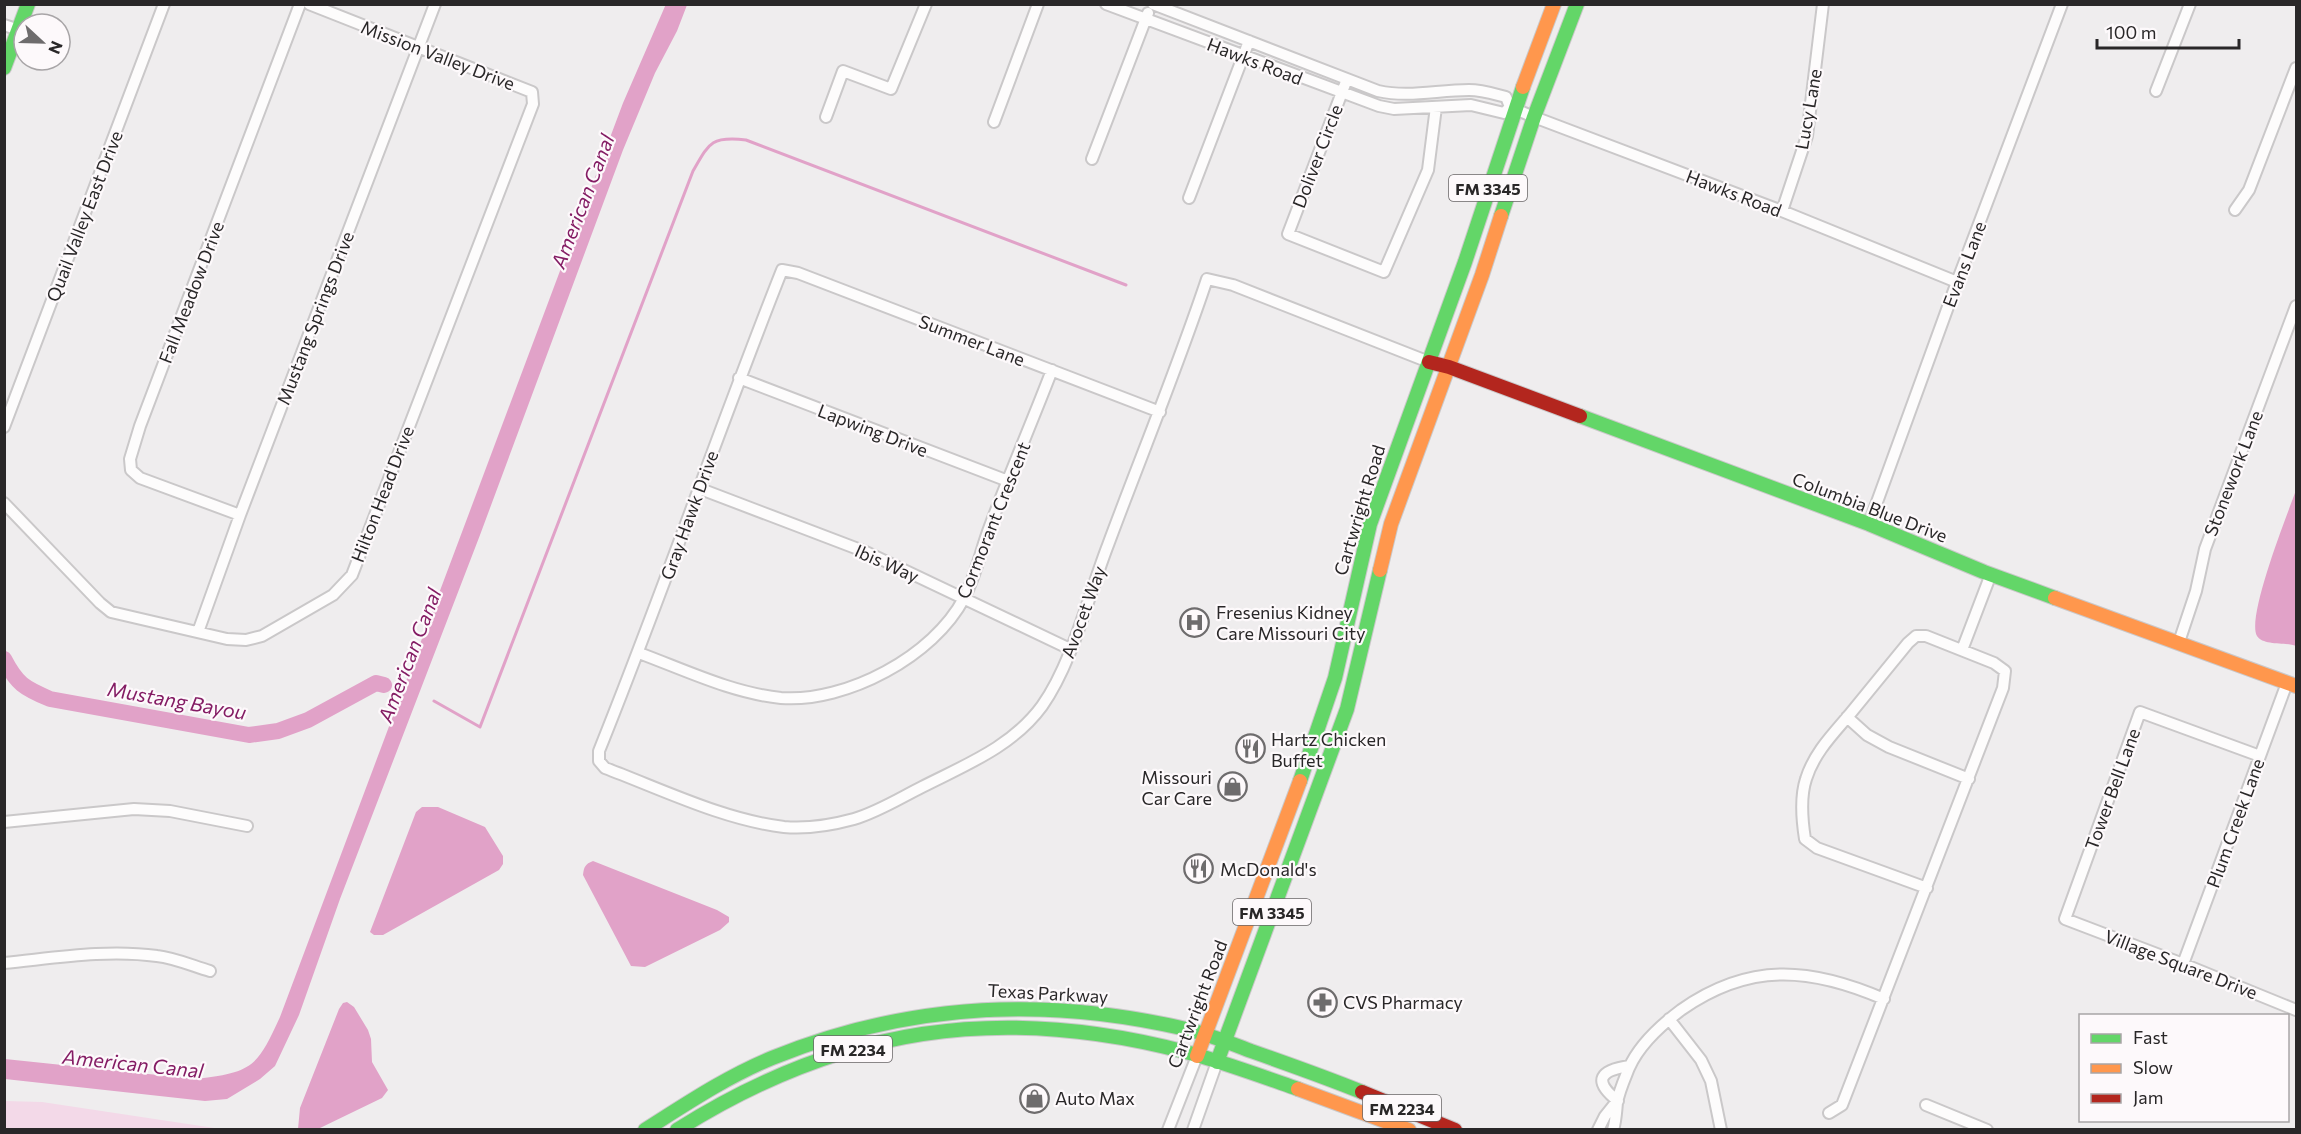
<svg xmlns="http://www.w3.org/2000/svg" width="2301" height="1134" font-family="Commissioner,sans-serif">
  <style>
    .green { fill: #f3d9e8 }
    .water { fill: #e1a2c8 }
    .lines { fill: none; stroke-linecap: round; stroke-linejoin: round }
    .stream { stroke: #e1a2c8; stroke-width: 3 }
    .river { stroke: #e1a2c8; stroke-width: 16 }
    .street-casing { stroke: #cac8c9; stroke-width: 14 }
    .fast-casing { stroke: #cac8c9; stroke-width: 16 }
    .slow-casing { stroke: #cac8c9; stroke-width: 16 }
    .jam-casing { stroke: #cac8c9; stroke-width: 16 }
    .street { stroke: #fdfcfc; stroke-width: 10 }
    .fast { stroke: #63d668; stroke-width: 14 }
    .slow { stroke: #ff974d; stroke-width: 14 }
    .jam { stroke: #b3261e; stroke-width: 14 }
    .labels { text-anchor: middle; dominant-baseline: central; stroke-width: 4.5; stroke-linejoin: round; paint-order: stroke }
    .shield { fill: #fdf9fb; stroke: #696667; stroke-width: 1.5 }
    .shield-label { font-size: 16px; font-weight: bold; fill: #292728 }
    .street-label { font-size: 18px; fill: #292728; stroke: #fdf9fb }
    .poi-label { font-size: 18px; fill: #292728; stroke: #fdf9fb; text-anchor: start }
    .water-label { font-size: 20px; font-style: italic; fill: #841c64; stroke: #fdf9fb }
  </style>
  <rect width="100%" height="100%" fill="#efedee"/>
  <!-- green -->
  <path class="green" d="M5 1101 42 1102 221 1129H5Z"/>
  <!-- water -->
  <path class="water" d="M666 4 687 5 677 31 655 73 623 150 480 535 340 899 299 1015 275 1066 260 1079 227 1099 205 1101 5 1079V1059L196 1079C253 1072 257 1067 280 1017L623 103Z
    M2296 490V646C2287 642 2263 646 2257 636 2246 617 2288 513 2296 490Z
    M422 807H438L485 827 503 856V864L499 870 383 935H374L370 932 416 812Z
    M593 861 717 910 729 917V922L720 930 645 967 631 966 583 875C584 867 585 864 593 861Z
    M347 1002 354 1007 368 1030 371 1039 372 1062 388 1090 382 1098 320 1128 298 1129 300 1108 339 1009 343 1003Z"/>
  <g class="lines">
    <!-- stream -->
    <path class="stream" d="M434 701 480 727 693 171C709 143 711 136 746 140L1126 285"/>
    <!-- river -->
    <path class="river" d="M4 659C17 684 24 688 50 699L249 735 278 731 308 720 376 683 384 685"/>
    <defs>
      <path id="street" d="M1106 4 1379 106 1394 109 1471 105 1504 113 1510 107
        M1153 4 1378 91C1409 98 1437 90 1469 90 1482 90 1494 94 1506 97L1510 107 1534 117 1782 211 1957 282
        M4 25 19 30
        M1347 79 1288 234 1384 272 1428 170 1436 107
        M2156 91 2190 4
        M826 117 843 71 891 89 926 4
        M994 122 1038 4
        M1092 159 1148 13
        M1189 198 1249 41
        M2235 210 2249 190 2296 68
        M1782 211 1807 136 1823 4
        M739 378 1008 481
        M1160 412 798 273 782 270C719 429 663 592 599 751V761L605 768C661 789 724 820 784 827 806 829 832 825 854 819 878 812 900 798 922 787 965 765 1012 747 1042 706 1072 664 1089 594 1108 545 1141 456 1177 369 1207 279L1233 285 1429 362
        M4 427 164 4
        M698 488 866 552 1070 649
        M4 503 100 603 111 612 227 639 246 640 262 636 333 595 352 575 533 104 532 92 309 4
        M240 515 140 478 131 470 130 459 140 426 300 4
        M1869 524 1957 282 2062 4
        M198 632 240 515 435 4
        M2179 642 2196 591 2205 549 2296 306
        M1962 650 1991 574
        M639 653C685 670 732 693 781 698 846 703 934 656 964 598 976 576 981 549 990 526 1010 473 1032 422 1052 370
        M1847 717 1867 735 1889 747 1969 779
        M2260 756 2140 712 2065 919 2183 964 2296 1010
        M4 822 134 809 170 811 247 826
        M4 963C55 958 106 949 157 956 175 958 193 966 210 971
        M2183 964 2287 683
        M1669 1019 1701 1060 1711 1081 1721 1130
        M1618 1101C1591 1080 1601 1070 1630 1066
        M1926 1105 1987 1130
        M1829 1113 1842 1105 2003 688 2005 671 1994 663 1926 636H1916L1908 643C1889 666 1869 691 1850 714 1833 734 1814 753 1806 779 1800 797 1802 820 1805 839L1817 848 1927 888
        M1168 1130 1197 1056
        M1193 1130 1217 1062
        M1598 1130 1605 1116 1617 1101
        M1613 1130C1616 1120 1616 1112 1617 1103 1619 1091 1625 1078 1629 1068 1639 1045 1661 1025 1681 1010 1749 962 1810 967 1884 999"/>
      <path id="fast" d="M4 68 28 4
        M1501 216 1534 117 1577 4
        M1580 416 1869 524 1984 572 2055 598
        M1300 781 1335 678 1370 524 1465 262 1523 87
        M1217 1062 1347 709 1380 570
        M645 1130C686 1104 726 1077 772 1058 907 1003 1045 996 1186 1029 1208 1034 1230 1043 1251 1051 1288 1064 1325 1077 1362 1092
        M677 1130C840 1027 999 1003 1186 1052 1223 1062 1261 1076 1298 1089"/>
      <path id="slow" d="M1523 87 1554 4
        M1380 570 1391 524 1482 275 1501 216
        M2055 598 2296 686
        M1197 1056 1300 781
        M1298 1089 1409 1130"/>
      <path id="jam" d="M1429 362 1449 367 1580 416
        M1362 1092 1455 1130"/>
    </defs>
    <!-- street casing -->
    <use href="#street" class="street-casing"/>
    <!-- fast casing -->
    <use href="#fast" class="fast-casing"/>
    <!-- slow casing -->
    <use href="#slow" class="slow-casing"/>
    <!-- jam casing -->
    <use href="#jam" class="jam-casing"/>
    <!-- street -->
    <use href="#street" class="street"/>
    <!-- fast -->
    <use href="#fast" class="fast"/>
    <!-- slow -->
    <use href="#slow" class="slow"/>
    <!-- jam -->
    <use href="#jam" class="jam"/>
  </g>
  <!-- icons -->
  <defs>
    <symbol id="hospital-ring" viewBox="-11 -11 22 22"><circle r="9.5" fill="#fdf9fb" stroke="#6e6c6d" stroke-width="1.5"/><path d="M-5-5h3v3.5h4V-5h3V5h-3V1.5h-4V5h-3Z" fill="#6e6c6d"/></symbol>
    <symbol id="restaurant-ring" viewBox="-11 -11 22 22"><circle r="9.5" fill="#fdf9fb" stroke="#6e6c6d" stroke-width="1.5"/><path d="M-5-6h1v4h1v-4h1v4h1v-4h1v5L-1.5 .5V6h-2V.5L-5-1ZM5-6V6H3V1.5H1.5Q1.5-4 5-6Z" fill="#6e6c6d"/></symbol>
    <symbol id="shop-ring" viewBox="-11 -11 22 22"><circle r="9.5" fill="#fdf9fb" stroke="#6e6c6d" stroke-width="1.5"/><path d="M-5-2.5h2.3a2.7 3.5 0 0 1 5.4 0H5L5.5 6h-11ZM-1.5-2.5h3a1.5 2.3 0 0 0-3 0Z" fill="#6e6c6d"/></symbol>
    <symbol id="pharmacy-ring" viewBox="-11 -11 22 22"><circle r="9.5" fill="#fdf9fb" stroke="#6e6c6d" stroke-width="1.5"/><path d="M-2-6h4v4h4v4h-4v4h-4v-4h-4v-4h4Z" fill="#6e6c6d"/></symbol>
  </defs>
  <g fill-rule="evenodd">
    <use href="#hospital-ring" x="1178" y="606" width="33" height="33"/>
    <use href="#restaurant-ring" x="1234" y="732" width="33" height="33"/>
    <use href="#shop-ring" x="1216" y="770" width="33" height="33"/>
    <use href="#restaurant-ring" x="1182" y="852" width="33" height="33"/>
    <use href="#pharmacy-ring" x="1306" y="986" width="33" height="33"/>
    <use href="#shop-ring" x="1018" y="1082" width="33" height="33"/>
  </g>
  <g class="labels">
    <!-- shield labels -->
    <g class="shield">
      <rect x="1449" y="175" width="78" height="26" rx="4.5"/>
      <rect x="1233" y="899" width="78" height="26" rx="4.5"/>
      <rect x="814" y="1036" width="78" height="26" rx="4.5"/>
      <rect x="1363" y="1095" width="78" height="26" rx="4.5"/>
    </g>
    <g class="shield-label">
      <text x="1488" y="188">FM 3345</text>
      <text x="1272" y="912">FM 3345</text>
      <text x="853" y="1049">FM 2234</text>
      <text x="1402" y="1108">FM 2234</text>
    </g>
    <!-- street labels -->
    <g class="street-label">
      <text transform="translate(438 55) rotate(21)">Mission Valley Drive</text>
      <text transform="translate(1255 61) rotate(21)">Hawks Road</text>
      <text transform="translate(1808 109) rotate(-80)">Lucy Lane</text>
      <text transform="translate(1317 156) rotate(-69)">Doliver Circle</text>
      <text transform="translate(1734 193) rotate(21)">Hawks Road</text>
      <text transform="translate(84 216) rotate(-69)">Quail Valley East Drive</text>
      <text transform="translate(1964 264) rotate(-69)">Evans Lane</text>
      <text transform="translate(191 292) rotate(-69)">Fall Meadow Drive</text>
      <text transform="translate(315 318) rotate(-69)">Mustang Springs Drive</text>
      <text transform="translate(972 340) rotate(21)">Summer Lane</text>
      <text transform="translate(873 430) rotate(21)">Lapwing Drive</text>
      <text transform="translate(2233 473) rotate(-69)">Stonework Lane</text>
      <text transform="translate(382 494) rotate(-69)">Hilton Head Drive</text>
      <text transform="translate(1870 507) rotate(21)">Columbia Blue Drive</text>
      <text transform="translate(1359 510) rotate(-73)">Cartwright Road</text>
      <text transform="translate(689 515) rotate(-70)">Gray Hawk Drive</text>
      <text transform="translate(993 520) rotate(-68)">Cormorant Crescent</text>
      <text transform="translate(887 563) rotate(24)">Ibis Way</text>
      <text transform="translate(1083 612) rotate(-70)">Avocet Way</text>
      <text transform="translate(2112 789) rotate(-70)">Tower Bell Lane</text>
      <text transform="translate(2235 823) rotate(-70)">Plum Creek Lane</text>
      <text transform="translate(2181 964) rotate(21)">Village Square Drive</text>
      <text transform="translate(1048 993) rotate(3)">Texas Parkway</text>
      <text transform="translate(1197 1004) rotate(-69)">Cartwright Road</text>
    </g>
    <!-- poi labels -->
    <g class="poi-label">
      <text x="1216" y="612">Fresenius Kidney<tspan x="1216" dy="21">Care Missouri City</tspan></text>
      <text x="1271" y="739">Hartz Chicken<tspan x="1271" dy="21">Buffet</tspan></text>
      <text x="1212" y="777" text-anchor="end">Missouri<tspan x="1212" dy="21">Car Care</tspan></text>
      <text x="1220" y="869">McDonald's</text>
      <text x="1343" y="1002">CVS Pharmacy</text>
      <text x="1055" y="1098">Auto Max</text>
    </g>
    <!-- water labels -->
    <g class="water-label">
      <text transform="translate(582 201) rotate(-69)">American Canal</text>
      <text transform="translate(409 655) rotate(-69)">American Canal</text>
      <text transform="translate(177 700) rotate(10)">Mustang Bayou</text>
      <text transform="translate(133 1063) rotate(6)">American Canal</text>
    </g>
  </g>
  <!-- border -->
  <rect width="2301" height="1134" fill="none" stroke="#292728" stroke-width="12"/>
  <!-- legend -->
  <rect x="2079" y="1014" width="210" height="108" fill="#fdf9fb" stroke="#a8a5a7" stroke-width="1.5"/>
  <rect x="2091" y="1034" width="30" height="9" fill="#63d668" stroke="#a8a5a7" stroke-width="1.5"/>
  <text x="2133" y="1044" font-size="18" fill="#292728">Fast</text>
  <rect x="2091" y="1064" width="30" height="9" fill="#ff974d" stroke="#a8a5a7" stroke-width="1.5"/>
  <text x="2133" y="1074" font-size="18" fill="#292728">Slow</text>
  <rect x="2091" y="1094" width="30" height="9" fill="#b3261e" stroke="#a8a5a7" stroke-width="1.5"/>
  <text x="2133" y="1104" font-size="18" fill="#292728">Jam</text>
  <!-- north arrow -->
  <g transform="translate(42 42) rotate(112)"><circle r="28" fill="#fdf9fb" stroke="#a8a5a7" stroke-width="1.5"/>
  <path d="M0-4.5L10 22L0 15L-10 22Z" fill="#6e6c6d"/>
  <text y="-9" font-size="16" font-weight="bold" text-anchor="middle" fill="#292728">N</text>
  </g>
  <!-- scale -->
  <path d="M2097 39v9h142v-9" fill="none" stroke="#292728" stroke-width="3"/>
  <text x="2106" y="39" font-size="18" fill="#292728" stroke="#fdf9fb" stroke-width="4.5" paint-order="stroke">100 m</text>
</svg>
